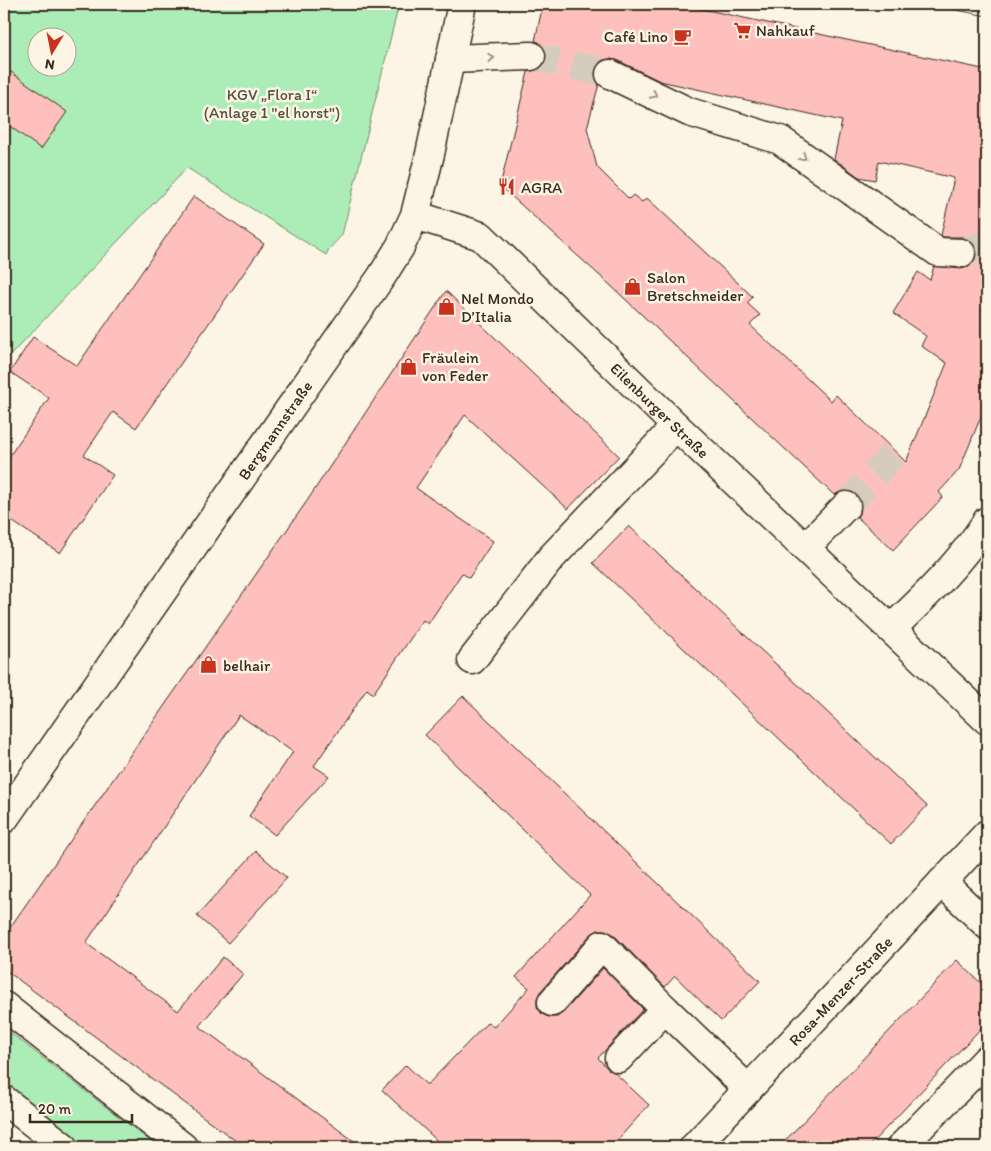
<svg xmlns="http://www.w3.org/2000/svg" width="991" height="1151" font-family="Itim,sans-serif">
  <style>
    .green { fill: #acedb7; stroke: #748c6a; fill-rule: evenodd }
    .building { fill: #fdc0bd; stroke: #3b2a1e; fill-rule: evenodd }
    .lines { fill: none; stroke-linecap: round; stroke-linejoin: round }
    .minor-tunnel { stroke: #d5ccbd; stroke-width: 28; stroke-dasharray: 28 14; stroke-linecap: butt }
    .minor-casing { stroke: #3b2a1e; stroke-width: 31 }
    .minor { stroke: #fcf5e5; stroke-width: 28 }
    .tram { stroke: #3b2a1e; stroke-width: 1 }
    .oneway { stroke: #9c9082 }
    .labels { text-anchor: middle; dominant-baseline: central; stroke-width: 5; stroke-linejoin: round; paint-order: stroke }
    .poi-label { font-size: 16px; fill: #3b2a1e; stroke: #fcf5e5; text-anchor: start }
    .park-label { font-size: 16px; fill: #52513d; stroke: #fcf5e5 }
    .street-label { font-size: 16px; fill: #3b2a1e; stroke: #fcf5e5 }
  </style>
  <rect width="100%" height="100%" fill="#fcf5e5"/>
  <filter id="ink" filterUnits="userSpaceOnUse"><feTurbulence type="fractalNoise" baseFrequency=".02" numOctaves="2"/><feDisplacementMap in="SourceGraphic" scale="10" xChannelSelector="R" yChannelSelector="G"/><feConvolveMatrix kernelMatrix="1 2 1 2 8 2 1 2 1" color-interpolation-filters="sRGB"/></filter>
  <g filter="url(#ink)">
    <!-- green -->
    <path class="green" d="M4 4H399L342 235 329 249 326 255 187 168 4 362ZM38 38H68V68H38Z
      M4 1028 158 1147H82L4 1086Z"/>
    <!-- building -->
    <path class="building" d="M543 4H679L987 70V402L959 470 939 492 943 497 893 550 857 517 861 510V502L857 495 850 491H842L834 495 608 283 500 186 528 72 539 69 545 63 547 55 544 48 539 42 535 41ZM608 59 617 60 660 81 842 121 834 159 859 177 875 180 879 161 954 178 941 235 943 237H962L970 240 975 246 977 254 974 261 969 267 961 269 934 266 930 280 918 272 893 313 926 336 921 346 947 363 906 462 836 395 831 401 750 325 760 315 747 303 753 297 647 198 642 202 633 195 629 199 597 167 587 128 599 84 595 76 596 68 601 61Z
      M4 67 67 112 41 149 4 122Z
      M194 196 264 244 136 428 113 412 84 455 113 475 60 553 4 516V464L49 398 10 372 33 337 77 366Z
      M446 291 619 456 568 509 465 415 416 488 493 541 469 578 462 573 428 624 423 620 373 694 367 689 314 766 329 776 275 835 249 816 293 752 239 715 86 943 178 1011 223 957 243 974 199 1026 362 1147H244L4 969V936L307 501Z
      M629 526 927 806 891 844 593 563Z
      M463 696 760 981 721 1021 675 976 665 987 613 934 605 930H598L590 935 540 992 537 998V1007L542 1014 549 1017H557L564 1012 603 968 643 1009 598 1058 609 1070 614 1072 649 1105 611 1147H444L382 1090 406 1065 427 1085 488 1022 494 1027 529 988 516 977 590 895 425 735Z
      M256 851 287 878 228 943 197 916Z
      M957 960 987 989V1022L868 1147H779Z"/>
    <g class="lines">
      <!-- minor-tunnel -->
      <path class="minor-tunnel" d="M531 56 610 74
        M961 253 987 244
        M846 506 895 452"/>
      <defs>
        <g id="minor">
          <path d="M450 59 531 56"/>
          <path d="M610 74 689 112 780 140 938 252 961 253"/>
          <path id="s1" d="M415 215 481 236 676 426 987 720"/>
          <path d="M805 548 846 506"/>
          <path d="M891 629C926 596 961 562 987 521"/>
          <path d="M472 660 551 558 676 426"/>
          <path id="s2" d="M4 819 382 276 400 247 415 215 430 154 462 4"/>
          <path d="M942 882 987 925"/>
          <path d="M552 1002 602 945 665 1009 748 1089"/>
          <path d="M4 1006 183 1147"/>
          <path d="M619 1058 665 1009"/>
          <path d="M4 1100 64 1147"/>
          <path id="s3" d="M694 1147 987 834"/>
          <path d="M901 1147 987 1059"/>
        </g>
      </defs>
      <!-- minor casing -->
      <use href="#minor" class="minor-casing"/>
      <!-- minor -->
      <use href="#minor" class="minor"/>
      <!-- tram -->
      <path class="tram" d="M927 4 987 16"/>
    </g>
    <!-- one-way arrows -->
    <defs><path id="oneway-chevron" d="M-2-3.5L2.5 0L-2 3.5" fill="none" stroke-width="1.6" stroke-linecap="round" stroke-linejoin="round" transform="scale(1.25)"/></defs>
    <g class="oneway">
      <use href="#oneway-chevron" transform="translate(491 58) rotate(-2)"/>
      <use href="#oneway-chevron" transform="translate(654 95) rotate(26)"/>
      <use href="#oneway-chevron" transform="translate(803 157) rotate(35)"/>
    </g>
  </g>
  <!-- icons -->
  <defs>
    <symbol id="supermarket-bare" viewBox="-9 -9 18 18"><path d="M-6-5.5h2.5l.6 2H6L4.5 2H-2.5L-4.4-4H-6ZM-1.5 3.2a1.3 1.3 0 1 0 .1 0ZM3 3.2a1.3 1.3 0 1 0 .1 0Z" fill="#c8321e" stroke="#fcf5e5" stroke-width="2.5" paint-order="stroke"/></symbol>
    <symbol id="cafe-bare" viewBox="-9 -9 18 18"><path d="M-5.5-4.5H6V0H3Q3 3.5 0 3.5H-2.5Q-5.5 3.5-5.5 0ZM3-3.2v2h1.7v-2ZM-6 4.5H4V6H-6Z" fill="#c8321e" stroke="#fcf5e5" stroke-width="2.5" paint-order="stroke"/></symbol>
    <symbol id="restaurant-bare" viewBox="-9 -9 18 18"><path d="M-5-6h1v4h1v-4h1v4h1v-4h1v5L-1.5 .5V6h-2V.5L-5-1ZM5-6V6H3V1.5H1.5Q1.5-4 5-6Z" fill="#c8321e" stroke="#fcf5e5" stroke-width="2.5" paint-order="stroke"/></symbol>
    <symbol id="shop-bare" viewBox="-9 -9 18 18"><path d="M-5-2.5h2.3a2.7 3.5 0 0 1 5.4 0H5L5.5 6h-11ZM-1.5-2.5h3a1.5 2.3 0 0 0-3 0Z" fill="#c8321e" stroke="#fcf5e5" stroke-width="2.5" paint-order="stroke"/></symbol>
  </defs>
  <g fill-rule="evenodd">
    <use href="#supermarket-bare" x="730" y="18" width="25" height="25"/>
    <use href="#cafe-bare" x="670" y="24" width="25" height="25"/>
    <use href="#restaurant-bare" x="494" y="174" width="25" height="25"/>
    <use href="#shop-bare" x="620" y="274" width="25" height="25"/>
    <use href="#shop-bare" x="434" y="294" width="25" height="25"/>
    <use href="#shop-bare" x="396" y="354" width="25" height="25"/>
    <use href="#shop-bare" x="196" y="652" width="25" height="25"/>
  </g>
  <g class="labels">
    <!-- poi labels -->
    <g class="poi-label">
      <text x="756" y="30">Nahkauf</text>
      <text x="668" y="36" text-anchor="end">Café Lino</text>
      <text x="521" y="187">AGRA</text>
      <text x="647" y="277">Salon<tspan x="647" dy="18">Bretschneider</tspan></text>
      <text x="461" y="298">Nel Mondo<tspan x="461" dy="18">D’Italia</tspan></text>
      <text x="422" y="357">Fräulein<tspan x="422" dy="18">von Feder</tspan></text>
      <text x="223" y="665">belhair</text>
    </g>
    <!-- park labels -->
    <g class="park-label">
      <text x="272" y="94">KGV „Flora I“<tspan x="272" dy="18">(Anlage 1 "el horst")</tspan></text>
    </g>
    <!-- street labels -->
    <g class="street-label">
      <text stroke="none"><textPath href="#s1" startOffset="319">Eilenburger Straße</textPath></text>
      <text stroke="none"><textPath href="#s2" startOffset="474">Bergmannstraße</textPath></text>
      <text stroke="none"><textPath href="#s3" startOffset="214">Rosa-Menzer-Straße</textPath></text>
    </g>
  </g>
  <!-- margin -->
  <rect width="991" height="1151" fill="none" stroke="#fcf5e5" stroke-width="20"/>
  <rect x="10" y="10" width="971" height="1131" fill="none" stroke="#3b2a1e" stroke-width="2" filter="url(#ink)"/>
  <!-- north arrow -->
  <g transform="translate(52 52) rotate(190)"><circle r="24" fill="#fcf5e5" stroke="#afa495"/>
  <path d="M0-4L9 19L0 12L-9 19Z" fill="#c8321e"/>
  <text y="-8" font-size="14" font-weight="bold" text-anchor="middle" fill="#3b2a1e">N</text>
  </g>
  <!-- scale -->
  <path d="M30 1114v8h102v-8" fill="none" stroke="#3b2a1e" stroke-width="2.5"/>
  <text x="38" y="1114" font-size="15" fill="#3b2a1e" stroke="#fcf5e5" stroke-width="4" paint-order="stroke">20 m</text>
</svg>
